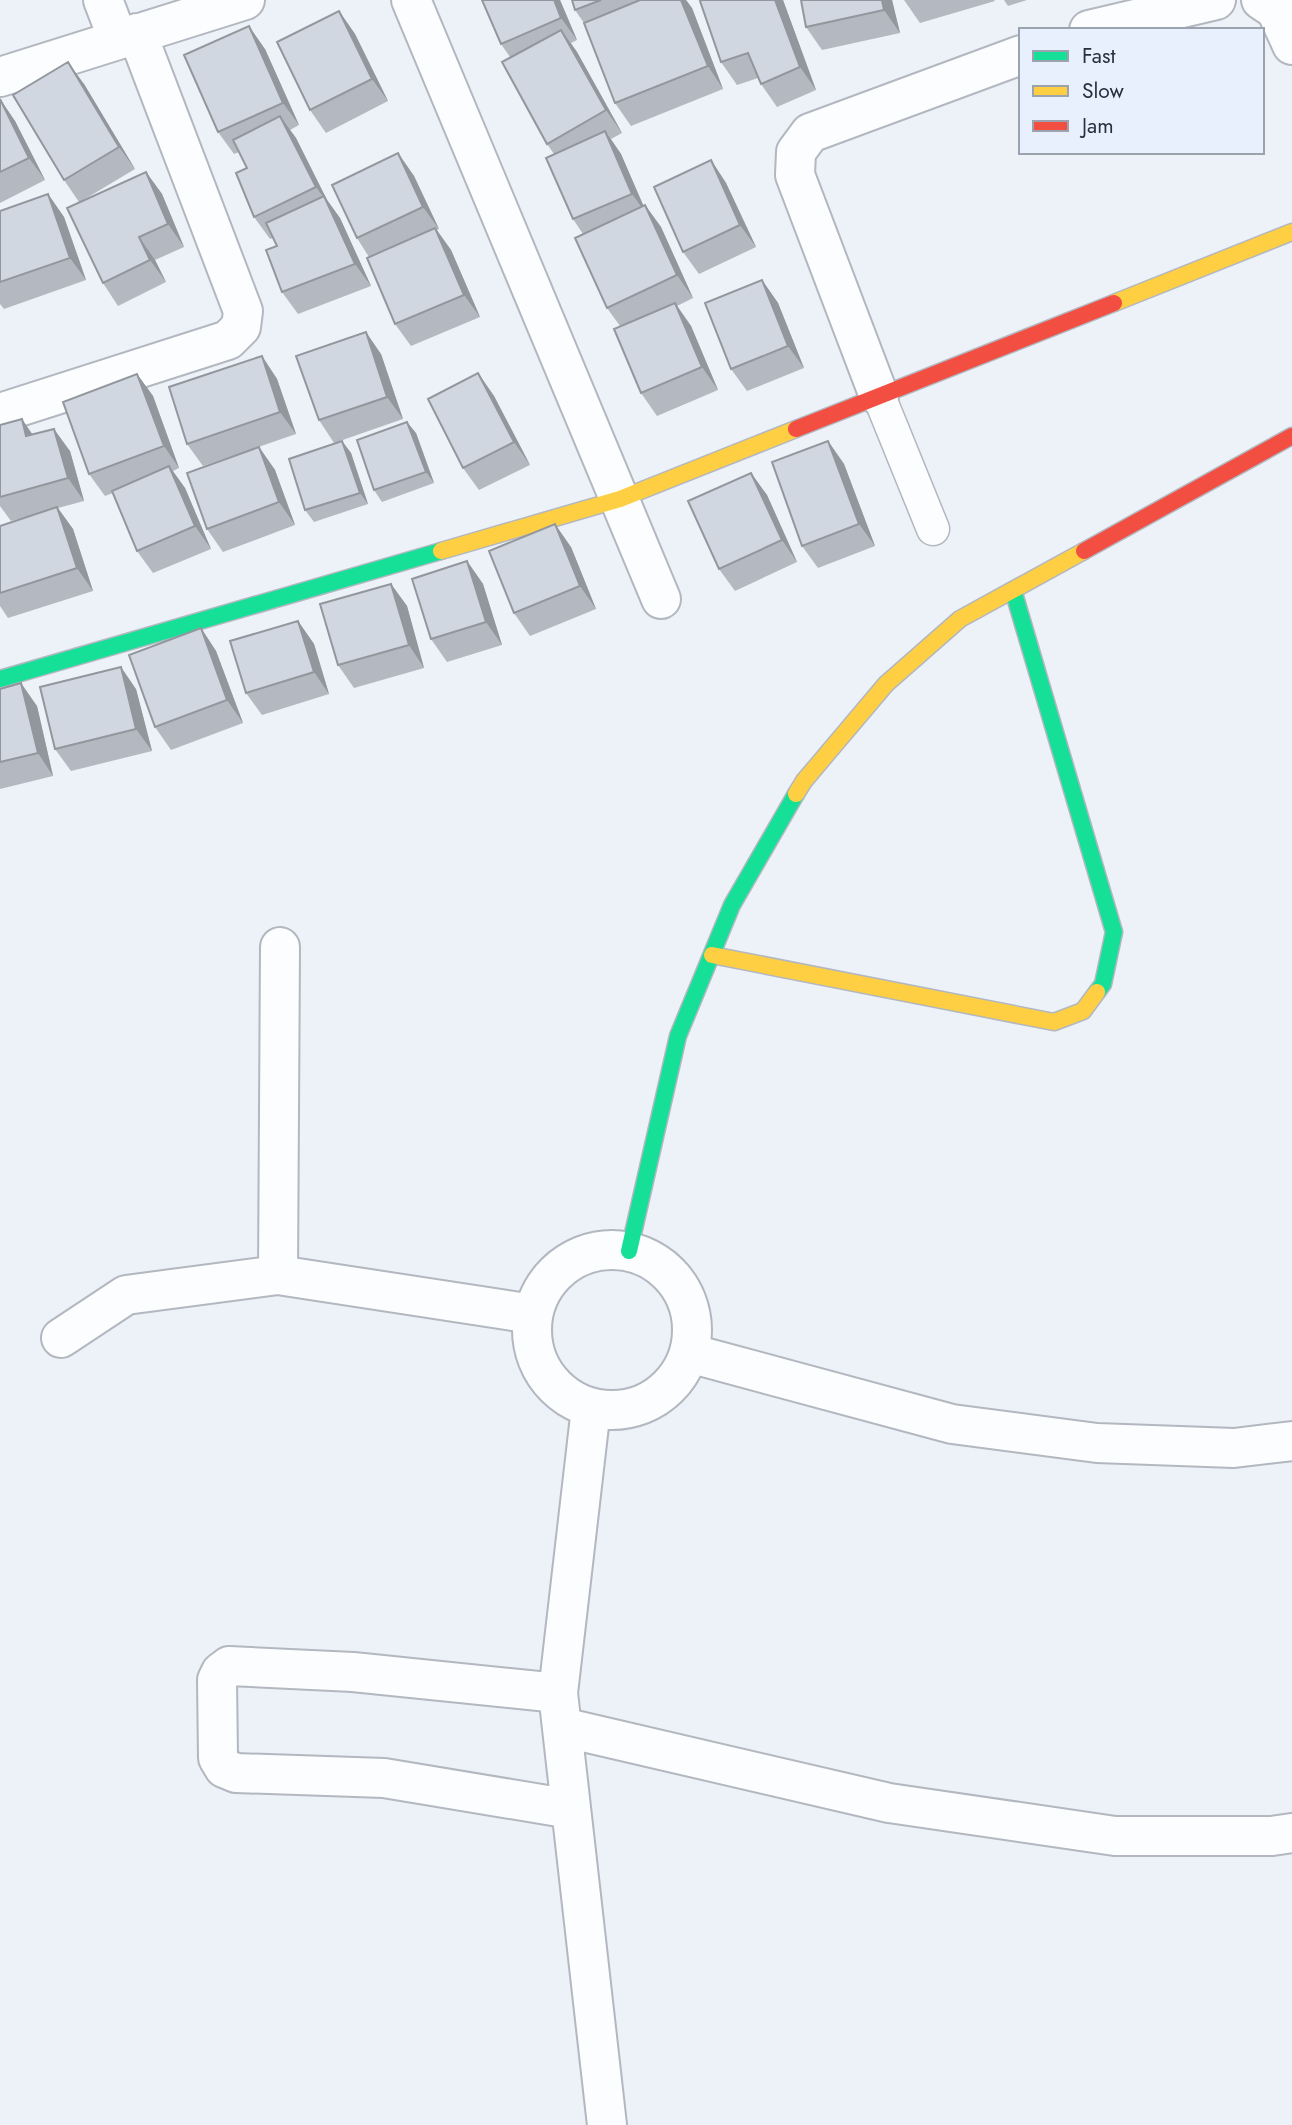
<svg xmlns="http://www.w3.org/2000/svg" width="1292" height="2125" font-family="Jost,sans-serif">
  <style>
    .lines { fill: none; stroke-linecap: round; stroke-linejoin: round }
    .lane-casing { stroke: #b2b7c0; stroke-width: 35 }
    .street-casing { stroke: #b2b7c0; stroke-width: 42 }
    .fast-casing { stroke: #b2b7c0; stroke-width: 19 }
    .slow-casing { stroke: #b2b7c0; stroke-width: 19 }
    .jam-casing { stroke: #b2b7c0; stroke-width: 19 }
    .lane { stroke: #fcfdfe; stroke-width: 32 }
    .street { stroke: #fcfdfe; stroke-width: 38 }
    .fast { stroke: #16e098; stroke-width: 16 }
    .slow { stroke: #ffcf43; stroke-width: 16 }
    .jam { stroke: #f24e42; stroke-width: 16 }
    .wall { fill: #b4b9c1 }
    .shaded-wall { fill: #92969d }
    .building { fill: #d1d7e0; stroke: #92969d; stroke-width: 2 }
  </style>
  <rect width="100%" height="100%" fill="#edf1f8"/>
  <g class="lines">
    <defs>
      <path id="lane" d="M879 396 933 529"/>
      <path id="street" d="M103 0 118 39
        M411 0 661 599
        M1261 0 1276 10 1292 45
        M1089 30 1216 0
        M0 77 245 0
        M879 396 795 175 796 152 810 133 1021 55
        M0 413 228 340 241 327 243 311 137 33
        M532 1330a80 80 0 1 1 160 0a80 80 0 1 1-160 0Z
        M278 1275 280 947
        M61 1338 126 1295 278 1275 533 1314
        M689 1353 952 1424 1097 1443 1234 1448 1292 1441
        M591 1408 558 1693 607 2125
        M558 1693 353 1672 229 1666 221 1672 217 1680 218 1758 224 1768 236 1773 384 1778 571 1809
        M562 1727 889 1803 1115 1836H1272L1292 1833"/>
      <path id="fast" d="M1013 590 1114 932 1103 984 1097 992
        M0 679 441 551
        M629 1251 678 1036 732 905 796 794"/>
      <path id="slow" d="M1114 303 1292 232
        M441 551 620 499 796 429
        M796 794 804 781 886 684 960 619 1084 551
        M712 955 1054 1022 1083 1011 1097 992"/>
      <path id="jam" d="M796 429 1114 303
        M1084 551 1292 436"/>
    </defs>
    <!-- lane casing -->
    <use href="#lane" class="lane-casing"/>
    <!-- street casing -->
    <use href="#street" class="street-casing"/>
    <!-- fast casing -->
    <use href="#fast" class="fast-casing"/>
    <!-- slow casing -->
    <use href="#slow" class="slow-casing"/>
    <!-- jam casing -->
    <use href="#jam" class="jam-casing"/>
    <!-- lane -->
    <use href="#lane" class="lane"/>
    <!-- street -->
    <use href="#street" class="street"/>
    <!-- fast -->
    <use href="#fast" class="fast"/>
    <!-- slow -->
    <use href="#slow" class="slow"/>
    <!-- jam -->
    <use href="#jam" class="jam"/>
  </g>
  <!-- wall -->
  <path class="wall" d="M560 0 577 40 571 43 577 52 622 133 611 139 621 154 643 206 645 205 661 227 693 298 677 306 691 326 718 390 657 416 641 393 620 326 607 308 583 234 573 219 554 154 547 144 510 57 501 44Z
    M572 0H686L692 8 723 89 631 126 615 103 584 23 575 10Z
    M783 0 816 90 777 107 761 84 758 78 737 85 721 62Z
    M892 0 900 33 822 50 806 27Z
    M904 0H994L995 1 920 23Z
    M1004 0H1027L1008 6Z
    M339 11 355 34 388 101 326 133 310 110Z
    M265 49 299 125 290 130 296 138 327 200 340 218 371 286 298 314 282 292 277 246 273 238 270 239 254 217 247 168 239 152 234 154 218 132Z
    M84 84 135 169 80 202 146 172 162 194 184 247 155 260 166 282 118 306 103 283 79 202 64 180Z
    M0 99 15 121 45 180 0 203Z
    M398 153 414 176 439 229 437 230 451 250 480 317 411 346 395 324 369 257 357 238Z
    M711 160 726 183 756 247 699 274 683 252Z
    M48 194 64 217 86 280 4 309 0 304V211Z
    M762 280 778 303 804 368 747 391 731 369Z
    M381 354 403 419 334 443 319 420Z
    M262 356 277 379 296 434 203 466 187 444Z
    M478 373 494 396 530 465 479 490 463 468Z
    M137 374 153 396 179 468 173 471 185 488 211 549 153 573 137 551 113 493 105 496 89 474Z
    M0 425 33 435 70 451 84 501 58 508 73 529 93 591 8 618 0 606V526L37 514 11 521 0 506Z
    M416 433 434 483 382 502 374 490Z
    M342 441 351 453 368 504 314 522 305 510Z
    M828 441 844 464 875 546 818 568 802 546Z
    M259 447 275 470 295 525 223 552 207 529Z
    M751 473 767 495 797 562 735 591 719 569Z
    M571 547 596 609 530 636 514 613Z
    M467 561 483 584 502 645 447 662 431 639Z
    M391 584 407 606 424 668 354 688 338 665Z
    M298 621 314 644 329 694 262 715 246 693Z
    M201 628 216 651 243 723 171 750 155 727Z
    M0 689 37 706 53 776 0 789Z
    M136 689 152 751 71 771 55 749Z"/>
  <!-- shaded-wall -->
  <path class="shaded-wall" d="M554 0H560L577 40 561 18Z
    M681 0H686L692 8 723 89 708 66Z
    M775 0H783L816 90 800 67Z
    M882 0H892L900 33 884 10Z
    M339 11 355 34 388 101 372 79Z
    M249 26 265 49 299 125 283 103Z
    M561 30 577 52 622 133 606 110Z
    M68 62 84 84 135 169 119 147Z
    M0 99 15 121 45 180 29 158Z
    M280 116 296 138 327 200 340 218 371 286 355 264 328 204 316 187Z
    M605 131 621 154 648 216 632 194Z
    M398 153 414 176 439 229 423 207Z
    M711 160 726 183 756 247 740 225Z
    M146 172 162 194 184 247 168 224Z
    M48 194 64 217 86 280 70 258Z
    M645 205 661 227 693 298 677 275Z
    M435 228 451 250 480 317 464 295Z
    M139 237 155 260 166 282 150 260Z
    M762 280 778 303 804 368 788 346Z
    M675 303 691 326 718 390 702 367Z
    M366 332 381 354 403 419 387 397Z
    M262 356 277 379 296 434 280 412Z
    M478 373 494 396 530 465 514 442Z
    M137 374 153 396 179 468 164 446Z
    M22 419 37 441 26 436Z
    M407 422 416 433 434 483 426 472Z
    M54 429 70 451 84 501 68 478Z
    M342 441 351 453 368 504 360 493Z
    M828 441 844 464 875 546 859 524Z
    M259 447 275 470 295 525 279 502Z
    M169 466 185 488 211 549 195 526Z
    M751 473 767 495 797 562 782 540Z
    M57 507 73 529 93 591 77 568Z
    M555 524 571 547 596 609 580 586Z
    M467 561 483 584 502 645 486 622Z
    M391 584 407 606 424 668 409 645Z
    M298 621 314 644 329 694 314 672Z
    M201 628 216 651 243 723 227 700Z
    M121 667 136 689 152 751 136 729Z
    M21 683 37 706 53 776 38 753Z"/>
  <!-- building -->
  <path class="building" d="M482 0H554L561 18 501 44Z
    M572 0H601L575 10Z
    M640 0H681L708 66 615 103 584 23Z
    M702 0H775L800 67 761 84 748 53 721 62 700 1Z
    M801 0H882L884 10 806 27Z
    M339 11 372 79 310 110 277 42Z
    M249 26 283 103 218 132 184 55Z
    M561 30 606 110 547 144 502 62Z
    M68 62 119 147 64 180 13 95Z
    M0 99 29 158 0 172Z
    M280 116 316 187 254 217 236 173 247 168 233 140Z
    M605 131 632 194 573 219 546 158Z
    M398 153 423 207 357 238 332 185Z
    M711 160 740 225 683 252 654 187Z
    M146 172 168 224 139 237 150 260 103 283 67 208Z
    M48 194 70 258 0 282V211Z
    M324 196 355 264 282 292 266 250 277 246 266 223Z
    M645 205 677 275 607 308 575 238Z
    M435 228 464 295 395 324 367 258Z
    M762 280 788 346 731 369 705 303Z
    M675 303 702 367 641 393 614 329Z
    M366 332 387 397 319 420 296 356Z
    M262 356 280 412 187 444 169 387Z
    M478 373 514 442 463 468 428 399Z
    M137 374 164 446 89 474 63 402Z
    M22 419 26 436 54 429 68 478 0 497V425Z
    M407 422 426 472 374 490 357 440Z
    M342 441 360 493 305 510 289 459Z
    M828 441 859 524 802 546 772 462Z
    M259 447 279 502 207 529 187 473Z
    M169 466 195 526 137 551 112 491Z
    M751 473 782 540 719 569 688 501Z
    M57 507 77 568 0 593V526Z
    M555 524 580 586 514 613 489 551Z
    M467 561 486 622 431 639 412 579Z
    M391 584 409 645 338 665 320 604Z
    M298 621 314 672 246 693 230 641Z
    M201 628 227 700 155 727 129 655Z
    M121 667 136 729 55 749 40 687Z
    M21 683 38 753 0 762V689Z"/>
  <!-- legend -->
  <rect x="1019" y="28" width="245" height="126" fill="#e8f0fd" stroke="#9ba3af" stroke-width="2"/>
  <rect x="1033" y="51" width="35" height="10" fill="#16e098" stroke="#9ba3af" stroke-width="2"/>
  <text x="1082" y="63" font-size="21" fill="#272f3b">Fast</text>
  <rect x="1033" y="86" width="35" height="10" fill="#ffcf43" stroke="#9ba3af" stroke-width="2"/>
  <text x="1082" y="98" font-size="21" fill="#272f3b">Slow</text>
  <rect x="1033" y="121" width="35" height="10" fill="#f24e42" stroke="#9ba3af" stroke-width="2"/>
  <text x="1082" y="133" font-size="21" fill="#272f3b">Jam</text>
</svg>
